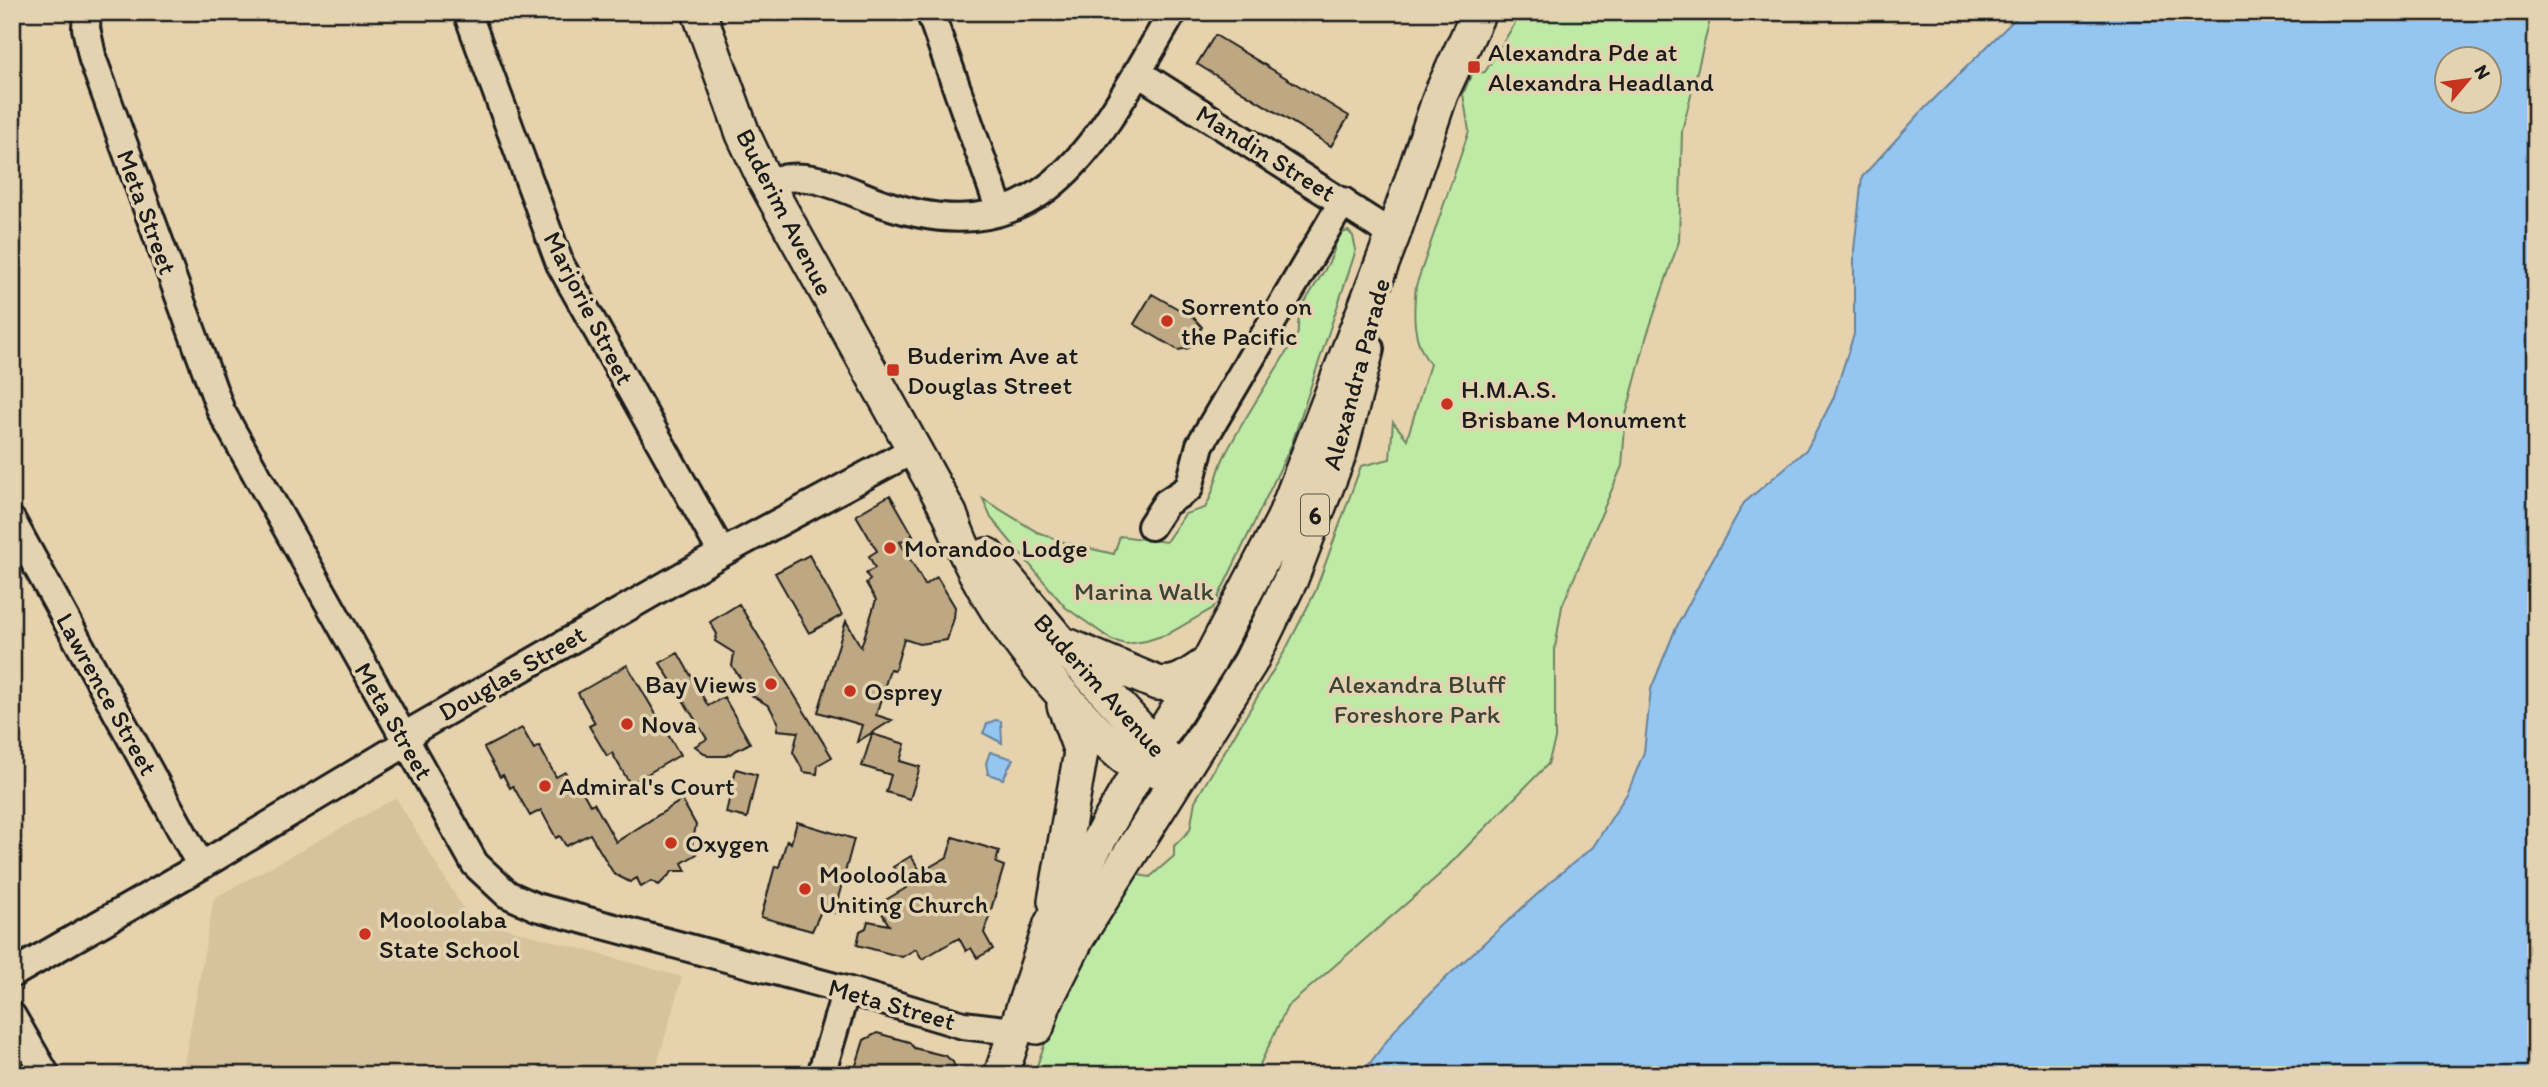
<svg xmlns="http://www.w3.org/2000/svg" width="2548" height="1087" font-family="Itim,sans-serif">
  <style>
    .built { fill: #d6c29d }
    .green { fill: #beeaa6; stroke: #6d8361; stroke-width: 2 }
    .water { fill: #95c6f1; stroke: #65829c; stroke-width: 2; fill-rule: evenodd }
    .building { fill: #bea883; stroke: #1c1c1c; stroke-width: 2 }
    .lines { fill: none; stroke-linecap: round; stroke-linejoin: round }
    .minor-casing { stroke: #1c1c1c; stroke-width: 32 }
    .major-casing { stroke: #1c1c1c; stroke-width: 38 }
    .minor { stroke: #e4d3b0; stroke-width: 26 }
    .major { stroke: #e4d3b0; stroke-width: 33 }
    .poi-dot { fill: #c8321e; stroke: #e4d3b0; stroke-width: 2.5 }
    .labels { text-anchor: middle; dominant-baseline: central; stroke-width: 7; stroke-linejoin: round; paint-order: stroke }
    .shield { fill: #e4d3b0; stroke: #585348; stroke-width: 2 }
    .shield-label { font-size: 24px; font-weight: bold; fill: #1c1c1c }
    .poi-label { font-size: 26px; fill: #1c1c1c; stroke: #e4d3b0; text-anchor: start }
    .street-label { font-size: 26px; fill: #1c1c1c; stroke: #e4d3b0 }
    .park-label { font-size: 26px; fill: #3c4538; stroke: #e4d3b0 }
  </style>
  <rect width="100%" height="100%" fill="#e6d2ad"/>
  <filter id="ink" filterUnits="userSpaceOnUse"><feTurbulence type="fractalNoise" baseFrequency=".0143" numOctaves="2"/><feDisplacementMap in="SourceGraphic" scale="14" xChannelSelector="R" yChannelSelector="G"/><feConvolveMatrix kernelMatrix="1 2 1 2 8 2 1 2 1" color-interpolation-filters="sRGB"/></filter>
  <g filter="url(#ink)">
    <!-- built -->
    <path class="built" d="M396 798 469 918 682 977 654 1075H182L214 898Z"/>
    <!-- green -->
    <path class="green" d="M1522 12H1712L1682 131 1679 241 1647 335 1626 415 1622 466 1562 606 1555 648V739L1548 764 1438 876 1287 1007 1255 1075H1034C1057 1002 1093 939 1132 874L1150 877 1174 856V846L1190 830 1195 801 1286 649 1315 592 1361 466 1390 459 1393 422 1407 439 1430 364C1412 341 1413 314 1416 286L1469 131 1463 94 1472 73 1485 72Z
      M1348 231 1353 236 1356 250 1291 446 1213 608 1168 634 1146 641 1126 644 1112 640 1065 607 991 518 983 499 1037 532 1066 543 1114 554 1120 536 1166 542 1185 514 1205 508C1215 492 1216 474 1224 457 1246 414 1274 374 1298 333 1295 297 1334 274 1337 235Z"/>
    <!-- water -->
    <path class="water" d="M2022 12H2536V1075H1361L1401 1022 1449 975 1556 877 1593 847 1628 792 1644 752 1651 689 1675 630 1710 564 1744 503 1807 449 1833 399 1854 334V250L1862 177 1923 110ZM2446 60H2488V102H2446Z
      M995 720 1001 721 1002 743 983 733 987 724Z
      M990 752 1013 759 1003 779 988 774 986 763Z"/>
    <!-- building -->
    <path class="building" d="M1215 35 1349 116 1331 146 1197 64Z
      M1152 294 1194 318 1202 327 1189 348 1178 350 1134 324Z
      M890 495 913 535 900 542 925 585 937 577 955 607 954 618 947 640 919 644 904 639 895 670 890 669 876 715 892 720 857 742 862 725 818 712 846 621 861 647 876 600 866 583 870 580 866 573 875 568 869 556 877 551 856 515Z
      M809 555 842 615 809 633 775 573Z
      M739 604 832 757 818 765 817 774 804 772 793 752 798 732 777 730 778 722 769 706 740 688 745 685 732 666 734 653 715 641 717 634 710 622Z
      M678 653 708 706 724 697 750 743 726 756H708L695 746 707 739 660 663Z
      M627 665 680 755 630 784 612 753 607 756 589 726 595 723 578 693Z
      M522 728 534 749 539 746 556 777 565 772 576 791 581 789 590 805 594 803 616 842 682 800 696 825 692 845 697 854 682 863 686 871H673L659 885 651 881 641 887 637 878 630 882 614 874 590 834 566 846 560 836 556 838 541 810 530 816 513 786 510 788 503 775 500 777 484 748Z
      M872 734 905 744 900 761 920 767 910 799 886 792 891 775 862 766Z
      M736 769 757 775 747 818 726 813Z
      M797 822 854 839 834 913 822 909 812 931 761 917 775 866 779 867 787 840 791 843Z
      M953 837 999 851 996 863 1004 866 984 933 993 949 977 958 971 948 966 951 959 938 922 959 916 949 902 957 857 945 860 931 866 928 868 921 889 925 877 905 906 888 893 867 911 856 921 872 947 857Z
      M877 1033 909 1042 914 1048 946 1056 953 1062 958 1075H853L864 1040Z"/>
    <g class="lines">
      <defs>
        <path id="minor" d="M87 12 86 28 93 60 221 411 475 864 507 894 536 907 846 990 963 1025 1013 1031 1025 1027 1030 1021
          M467 12 560 264 722 553
          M930 12 1000 211
          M1137 72 1393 235
          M766 183C804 168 837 186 873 200 1046 266 1099 136 1173 12
          M12 521 201 866
          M1151 526 1166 503 1189 488 1200 445 1343 201
          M12 974 201 866 406 743 416 729 722 553 913 450
          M12 1016 46 1075
          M821 1075 846 990"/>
        <path id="major" d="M699 12 743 134 766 183 950 514C976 591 1031 663 1087 721 1102 737 1120 757 1139 767 1145 770 1154 770 1160 770
          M987 555 1060 642 1169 761
          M1069 646 1157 683C1178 686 1188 676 1205 665
          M1055 901 1081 752 1064 705
          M1037 1027 1044 1004 1078 937 1250 663 1291 579 1340 452 1367 349
          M1001 1075 1051 924 1140 768 1208 663 1283 520 1393 235 1441 94 1479 12"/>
      </defs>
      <!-- minor casing -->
      <use href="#minor" class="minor-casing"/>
      <!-- major casing -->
      <use href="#major" class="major-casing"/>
      <!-- minor -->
      <use href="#minor" class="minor"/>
      <!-- major -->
      <use href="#major" class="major"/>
    </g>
  </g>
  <!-- markers -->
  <g class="poi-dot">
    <rect x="1467" y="60" width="14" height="14" rx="3.5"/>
    <circle cx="1167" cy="321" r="7"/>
    <rect x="886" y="363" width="14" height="14" rx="3.5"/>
    <circle cx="1447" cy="404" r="7"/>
    <circle cx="890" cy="548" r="7"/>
    <circle cx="771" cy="684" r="7"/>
    <circle cx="850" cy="691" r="7"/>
    <circle cx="627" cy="724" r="7"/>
    <circle cx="545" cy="786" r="7"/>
    <circle cx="671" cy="843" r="7"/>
    <circle cx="805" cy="889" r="7"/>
    <circle cx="365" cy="934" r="7"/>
  </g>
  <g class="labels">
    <!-- shield labels -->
    <rect class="shield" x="1301" y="494.5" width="28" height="41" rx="5"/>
    <g class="shield-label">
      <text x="1315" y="515">6</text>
    </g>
    <!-- poi labels -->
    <g class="poi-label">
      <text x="1488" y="52">Alexandra Pde at<tspan x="1488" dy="30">Alexandra Headland</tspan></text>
      <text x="1181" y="306">Sorrento on<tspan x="1181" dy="30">the Pacific</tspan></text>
      <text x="907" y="355">Buderim Ave at<tspan x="907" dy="30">Douglas Street</tspan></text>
      <text x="1461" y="389">H.M.A.S.<tspan x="1461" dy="30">Brisbane Monument</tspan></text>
      <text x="904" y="548">Morandoo Lodge</text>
      <text x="757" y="684" text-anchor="end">Bay Views</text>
      <text x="864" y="691">Osprey</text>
      <text x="641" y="724">Nova</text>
      <text x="559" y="786">Admiral's Court</text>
      <text x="685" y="843">Oxygen</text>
      <text x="819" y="874">Mooloolaba<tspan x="819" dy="30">Uniting Church</tspan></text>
      <text x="379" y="919">Mooloolaba<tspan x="379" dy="30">State School</tspan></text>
    </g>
    <!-- street labels -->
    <g class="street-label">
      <text transform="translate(1266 153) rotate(32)">Mandin Street</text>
      <text transform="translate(147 212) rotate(70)">Meta Street</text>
      <text transform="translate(785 212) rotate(63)">Buderim Avenue</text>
      <text transform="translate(589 308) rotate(63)">Marjorie Street</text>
      <text transform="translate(1356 374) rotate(-75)">Alexandra Parade</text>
      <text transform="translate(512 673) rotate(-30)">Douglas Street</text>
      <text transform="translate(1100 685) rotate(48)">Buderim Avenue</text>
      <text transform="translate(107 694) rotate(61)">Lawrence Street</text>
      <text transform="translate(394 721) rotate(60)">Meta Street</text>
      <text transform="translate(892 1004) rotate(16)">Meta Street</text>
    </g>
    <!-- park labels -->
    <g class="park-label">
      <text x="1144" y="591">Marina Walk</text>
      <text x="1417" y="684">Alexandra Bluff<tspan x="1417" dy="30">Foreshore Park</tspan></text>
    </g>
  </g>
  <!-- margin -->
  <rect width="2548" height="1087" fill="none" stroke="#e4d3b0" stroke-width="42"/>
  <rect x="21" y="21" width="2506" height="1045" fill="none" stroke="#1c1c1c" stroke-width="2.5" filter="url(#ink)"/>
  <!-- north arrow -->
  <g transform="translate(2468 80) rotate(61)"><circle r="33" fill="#e4d3b0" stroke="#948a75" stroke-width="2"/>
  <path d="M0-5L12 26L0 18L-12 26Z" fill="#c8321e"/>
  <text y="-10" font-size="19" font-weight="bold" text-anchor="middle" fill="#1c1c1c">N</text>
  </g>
</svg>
